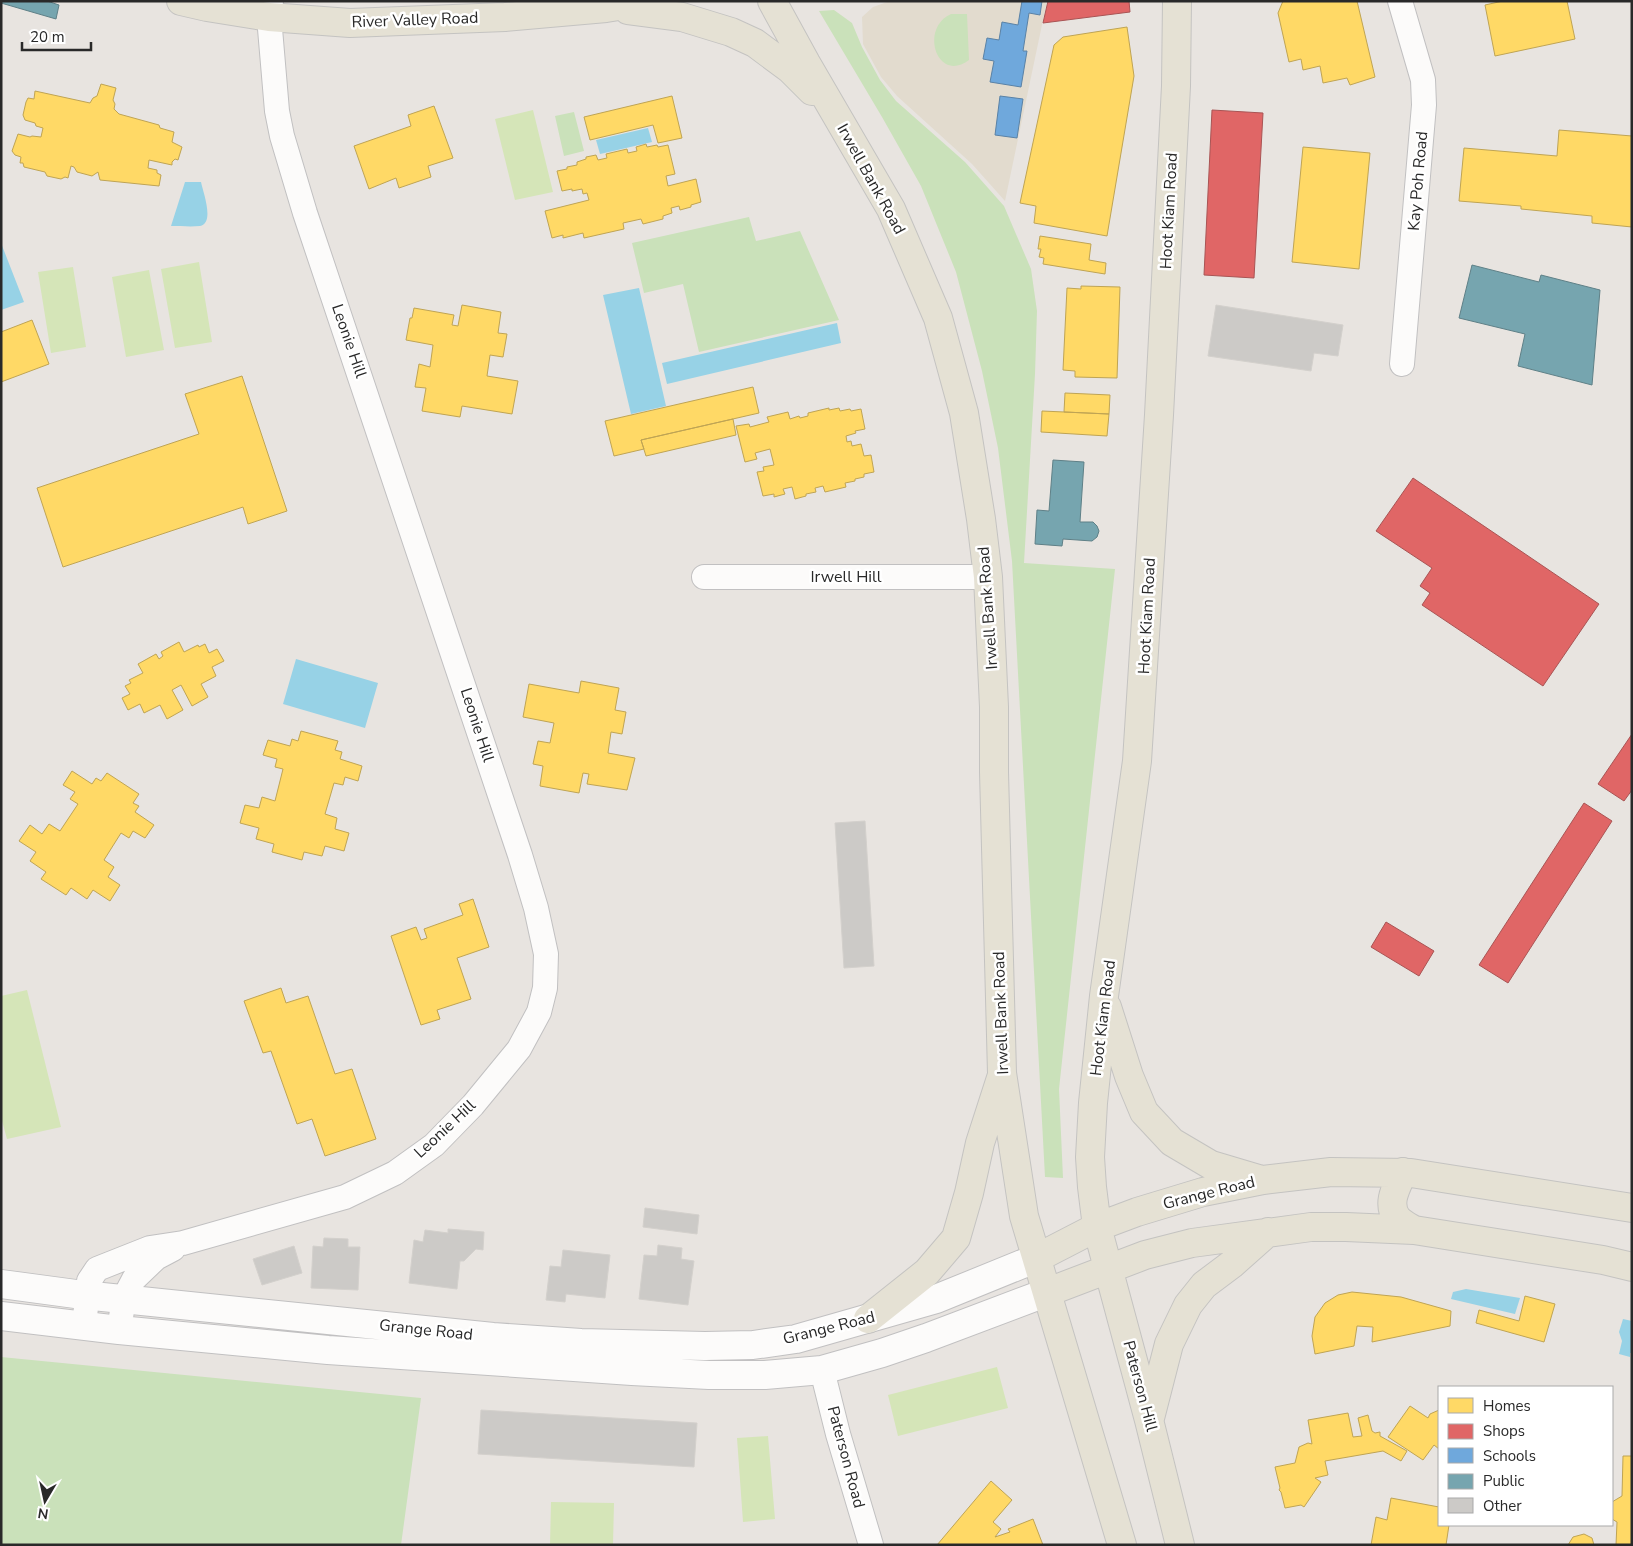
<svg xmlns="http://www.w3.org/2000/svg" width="1633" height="1546" font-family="'Nunito Sans',sans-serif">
<rect width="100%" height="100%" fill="#e8e4e0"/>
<path fill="#e2dbce" d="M 890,1 L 1047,1 L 1005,201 L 972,164 L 897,96 L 881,77 L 863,44 L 862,17 L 873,7 Z"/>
<path fill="#cae1ba" d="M 834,10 L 852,23 L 862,47 L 880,80 L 896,101 L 965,162 L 1004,206 L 1031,269 L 1037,311 L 1035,374 L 1024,563 L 1115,569 L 1059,1089 L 1063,1178 L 1045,1177 L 1012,561 L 998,448 L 982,371 L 956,272 L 921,186 L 882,117 L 819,11 Z
M 951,14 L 967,14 L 969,60 C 937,84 919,28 951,14 Z
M 574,112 L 584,151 L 564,156 L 555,116 Z
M 749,217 L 756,241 L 800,231 L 839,320 L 699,352 L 683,284 L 644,293 L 632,243 Z
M 1,1357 L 421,1398 L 401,1545 L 1,1545 Z"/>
<path fill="#d5e5b8" d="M 533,110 L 553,192 L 515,200 L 495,119 Z
M 199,262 L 212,342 L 175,348 L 161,269 Z
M 73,267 L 86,347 L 51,353 L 38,272 Z
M 149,270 L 164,350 L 126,357 L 112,277 Z
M 27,990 L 61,1127 L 7,1139 L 1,1117 L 1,996 Z
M 997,1367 L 1008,1408 L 898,1436 L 888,1395 Z
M 768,1436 L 775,1519 L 743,1522 L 737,1438 Z
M 551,1502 L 614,1503 L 613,1545 L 550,1545 Z"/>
<path fill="#97d2e6" d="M 648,128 L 652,142 L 600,154 L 596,140 Z
M 185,182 L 201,182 C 203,192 215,223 200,226 C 191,227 180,226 171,226 Z
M 1,243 L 24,302 L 1,310 Z
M 639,288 L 666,406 L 631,414 L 603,295 Z
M 837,323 L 841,343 L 667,384 L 662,363 Z
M 296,659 L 378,683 L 365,728 L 283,704 Z
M 1466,1289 L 1520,1298 L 1515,1314 L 1451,1299 L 1453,1292 Z
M 1623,1319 L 1632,1321 L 1632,1353 L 1630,1353 L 1630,1357 L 1619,1354 L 1622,1341 L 1619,1332 Z"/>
<path fill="#ffd966" stroke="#bfa454" d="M 1283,1 L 1357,1 L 1375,77 L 1350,85 L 1347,78 L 1323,83 L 1320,66 L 1303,70 L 1301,59 L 1289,62 L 1278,13 Z
M 1503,1 L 1567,1 L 1575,39 L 1495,56 L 1485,5 Z
M 1127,27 L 1134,76 L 1107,236 L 1034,223 L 1036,206 L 1020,203 L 1054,45 L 1063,37 Z
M 101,84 L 116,88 L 113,100 L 115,104 L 114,109 L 119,114 L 159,125 L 160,128 L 174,132 L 172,142 L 182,147 L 178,160 L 175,159 L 172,162 L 172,165 L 149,160 L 148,168 L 157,170 L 157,173 L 161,175 L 159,186 L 100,180 L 98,172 L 92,176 L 77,172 L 74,167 L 71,166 L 68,178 L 65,177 L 61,179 L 47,176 L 45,172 L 24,167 L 23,163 L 20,163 L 21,157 L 15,155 L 12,151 L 18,134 L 30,137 L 32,136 L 41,137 L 43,128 L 36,126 L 35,123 L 25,120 L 23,115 L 26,102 L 28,98 L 34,99 L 35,91 L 90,103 L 93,98 L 97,96 Z
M 672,96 L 682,138 L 658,143 L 653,125 L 590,140 L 584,117 Z
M 434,106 L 453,158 L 428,166 L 431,177 L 399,188 L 396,178 L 369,189 L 354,146 L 411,126 L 408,115 Z
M 1559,130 L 1632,136 L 1632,227 L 1592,223 L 1592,216 L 1521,209 L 1521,206 L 1459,201 L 1464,148 L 1557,156 Z
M 646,144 L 647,147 L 657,145 L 658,147 L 668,145 L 675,174 L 666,176 L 668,186 L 696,179 L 701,202 L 691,205 L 691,207 L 680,210 L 679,206 L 671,208 L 672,213 L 663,216 L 663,219 L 643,224 L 641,219 L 623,223 L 624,229 L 584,238 L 583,233 L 563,238 L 563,235 L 552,238 L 545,211 L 589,200 L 587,193 L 583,194 L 582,189 L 572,191 L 572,189 L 562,191 L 557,171 L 567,169 L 567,167 L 577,165 L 577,162 L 586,159 L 586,157 L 596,155 L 598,160 L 607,158 L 606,154 L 627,149 L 628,153 L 637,151 L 636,147 Z
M 1303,147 L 1370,153 L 1359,269 L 1292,262 Z
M 1040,236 L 1091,244 L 1089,260 L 1106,263 L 1105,274 L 1043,264 L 1044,258 L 1039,257 L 1041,249 L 1038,249 Z
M 1081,286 L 1120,287 L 1117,378 L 1075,377 L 1075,371 L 1063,370 L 1067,288 L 1081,289 Z
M 462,305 L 501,312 L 498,333 L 507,334 L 503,357 L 490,355 L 487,376 L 518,381 L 512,414 L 462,406 L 460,417 L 422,411 L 426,388 L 415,387 L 419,364 L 430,367 L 433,345 L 406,340 L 410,318 L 412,318 L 414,308 L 454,315 L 452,325 L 458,326 Z
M 32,320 L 49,364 L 1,382 L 1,332 Z
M 242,376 L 287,511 L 248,524 L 243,507 L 63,567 L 37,488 L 199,434 L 185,394 Z
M 753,387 L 759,413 L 641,440 L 644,449 L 614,456 L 605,421 Z
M 1065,393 L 1110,395 L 1109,414 L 1064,412 Z
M 829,408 L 829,410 L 839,408 L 840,411 L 850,409 L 851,411 L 861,409 L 865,429 L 855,431 L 856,433 L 846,436 L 847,442 L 851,441 L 852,446 L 861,444 L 864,456 L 871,455 L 874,472 L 864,474 L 864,477 L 855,479 L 855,481 L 845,483 L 846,487 L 825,492 L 823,486 L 815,488 L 816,492 L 806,494 L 806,496 L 795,499 L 792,487 L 783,489 L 785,494 L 774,497 L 774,494 L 763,496 L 757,472 L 764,471 L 763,467 L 774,465 L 770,449 L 755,453 L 757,459 L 745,462 L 736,426 L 749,424 L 750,427 L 769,422 L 767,417 L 788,412 L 790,419 L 799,416 L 800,418 L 808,416 L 808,413 Z
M 1042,411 L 1109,414 L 1107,436 L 1041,432 Z
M 733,419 L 736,435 L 646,456 L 641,440 Z
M 179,642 L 184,652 L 198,645 L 199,647 L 205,644 L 209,653 L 217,649 L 224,661 L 212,667 L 216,676 L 201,684 L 208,697 L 192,706 L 181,685 L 172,690 L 183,710 L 167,719 L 160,705 L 144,713 L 140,704 L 128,710 L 122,698 L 130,694 L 125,686 L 131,683 L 129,680 L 143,673 L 138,664 L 156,654 L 159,659 L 163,656 L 161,652 Z
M 581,681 L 619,688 L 615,710 L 626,712 L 622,734 L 611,732 L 608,753 L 635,758 L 627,790 L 587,784 L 589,774 L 583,773 L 579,793 L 540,786 L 543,766 L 533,764 L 538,741 L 550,743 L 554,723 L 523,717 L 529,684 L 579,693 Z
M 301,731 L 338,741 L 335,750 L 342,752 L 340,759 L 362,766 L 358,781 L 345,777 L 343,785 L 334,783 L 325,814 L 337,818 L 335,829 L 349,833 L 344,851 L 325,846 L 322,856 L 304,852 L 302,860 L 272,852 L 274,844 L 256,839 L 259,828 L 240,823 L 245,805 L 259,808 L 262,797 L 275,801 L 283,769 L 275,767 L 277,759 L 263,755 L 268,740 L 290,746 L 292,739 L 298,741 Z
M 72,771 L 92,784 L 96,778 L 101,781 L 107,773 L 139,794 L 133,803 L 139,806 L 135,812 L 154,825 L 145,838 L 133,831 L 129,838 L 121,833 L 104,860 L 114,867 L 108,877 L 120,885 L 110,901 L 93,890 L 87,899 L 71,888 L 66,895 L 41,879 L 46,872 L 30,861 L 36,852 L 19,841 L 30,825 L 42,834 L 49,824 L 60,831 L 78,804 L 70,799 L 75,792 L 63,785 Z
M 473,899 L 489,947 L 457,958 L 471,999 L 437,1010 L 440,1019 L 421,1025 L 391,936 L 416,927 L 421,940 L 427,938 L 424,929 L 463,915 L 459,904 Z
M 281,988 L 286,1003 L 308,996 L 335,1074 L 352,1069 L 376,1139 L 325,1156 L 312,1119 L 297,1124 L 271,1051 L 263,1053 L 244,1001 Z
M 1352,1292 L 1401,1297 L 1451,1311 L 1450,1326 L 1372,1342 L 1373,1327 L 1357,1326 L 1354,1346 L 1315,1354 L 1312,1336 L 1315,1317 L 1325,1303 L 1338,1295 Z
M 1525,1296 L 1555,1304 L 1544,1342 L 1476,1323 L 1479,1310 L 1519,1321 Z
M 1410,1406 L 1428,1418 L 1430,1414 L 1439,1410 L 1439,1449 L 1434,1445 L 1423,1460 L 1388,1437 Z
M 1348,1413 L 1353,1437 L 1362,1436 L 1358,1418 L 1368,1415 L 1372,1431 L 1375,1433 L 1380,1432 L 1380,1436 L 1407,1451 L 1401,1461 L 1383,1451 L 1325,1461 L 1328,1475 L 1315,1478 L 1321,1482 L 1304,1507 L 1301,1505 L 1285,1508 L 1281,1492 L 1279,1490 L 1280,1488 L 1275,1467 L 1295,1463 L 1299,1447 L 1308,1443 L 1312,1444 L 1308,1420 Z
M 1623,1456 L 1632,1456 L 1632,1545 L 1616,1545 L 1617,1522 L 1612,1519 L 1612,1502 L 1622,1496 Z
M 991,1481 L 1012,1500 L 993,1522 L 1001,1529 L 995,1537 L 1010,1532 L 1008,1529 L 1033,1519 L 1043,1545 L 937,1545 Z
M 1391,1498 L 1439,1507 L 1439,1525 L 1449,1525 L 1446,1545 L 1371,1545 L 1376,1517 L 1387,1520 Z
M 1584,1534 L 1592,1538 L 1594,1545 L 1568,1545 L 1573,1537 Z"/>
<path fill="#e06666" stroke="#a95454" d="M 1048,1 L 1129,1 L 1130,12 L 1043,23 Z
M 1212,110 L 1263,113 L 1254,278 L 1204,275 Z
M 1413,478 L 1599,604 L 1543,686 L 1422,605 L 1430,593 L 1420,586 L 1432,568 L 1376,531 Z
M 1632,734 L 1632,790 L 1624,801 L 1598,784 Z
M 1584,803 L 1612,821 L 1508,983 L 1479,965 Z
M 1386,922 L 1434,951 L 1419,976 L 1371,947 Z"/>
<path fill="#6fa8dc" stroke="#5a82a6" d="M 1022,1 L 1042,1 L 1040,15 L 1029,13 L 1023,51 L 1027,51 L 1021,87 L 990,82 L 994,61 L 983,59 L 987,38 L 999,40 L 1002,22 L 1018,25 Z
M 1000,96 L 1023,99 L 1017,138 L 995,135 Z"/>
<path fill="#76a5af" stroke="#5f8087" d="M 1,1 L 47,1 L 59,5 L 56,19 L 1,3 Z
M 1472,265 L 1539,282 L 1541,275 L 1600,290 L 1592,385 L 1518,366 L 1525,334 L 1459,318 Z
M 1053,460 L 1084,462 L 1080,522 L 1093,522 L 1097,526 L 1099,531 L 1097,537 L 1092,541 L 1063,539 L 1062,546 L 1035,544 L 1037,510 L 1049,511 Z"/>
<path fill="#cccac7" stroke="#d3d0cc" d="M 1216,305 L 1343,325 L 1338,356 L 1314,353 L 1311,371 L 1208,356 Z
M 865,821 L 874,966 L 844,968 L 835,823 Z
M 645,1208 L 699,1215 L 697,1234 L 643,1227 Z
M 448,1229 L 484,1232 L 483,1250 L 476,1249 L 464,1261 L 460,1261 L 457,1289 L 409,1283 L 414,1240 L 423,1242 L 425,1230 L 448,1233 Z
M 324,1238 L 348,1239 L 348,1247 L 360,1247 L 358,1290 L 311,1288 L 313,1246 L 323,1247 Z
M 658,1245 L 682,1248 L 681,1259 L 694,1261 L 688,1305 L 639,1299 L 644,1255 L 657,1256 Z
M 294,1246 L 302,1273 L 262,1285 L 253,1259 Z
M 563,1250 L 610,1255 L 605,1298 L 566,1294 L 565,1302 L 546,1300 L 550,1266 L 561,1267 Z
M 481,1410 L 697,1423 L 694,1467 L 478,1454 Z"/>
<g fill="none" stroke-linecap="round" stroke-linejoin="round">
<g stroke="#c1c0c1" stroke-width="26">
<path id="street" d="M 1400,1 L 1423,80 L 1424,105 L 1402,364
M 704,577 L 988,577
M 84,1325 L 89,1281 L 97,1269 L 150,1248 L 183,1243 L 345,1197 L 395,1173 L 434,1145 L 473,1105 L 519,1049 L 539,1012 L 545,988 L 546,954 L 536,908 L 520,855 L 305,213 L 282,136 L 277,111 L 269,17 L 271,1
M 119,1330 L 124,1298 L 134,1279 L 156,1258 L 173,1249
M 822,1370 L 838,1434 L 871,1545"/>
</g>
<g stroke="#c1c0c1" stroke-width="30">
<path id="secondary" d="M 1,1284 L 83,1295 L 493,1337 L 581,1343 L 705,1346 L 753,1345 L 796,1339 L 936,1299 L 1037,1258
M 1,1316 L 119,1330 L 328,1350 L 632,1371 L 709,1375 L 765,1375 L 822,1370 L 882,1353 L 926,1338 L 1048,1292"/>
</g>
<g stroke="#c4c3c1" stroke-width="30">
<path id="primary" d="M 181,1 L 207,7 L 269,17 L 350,23 L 505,17 L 606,8 L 650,1
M 772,1 L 806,63 L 891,209 L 938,318 L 964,413 L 981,519 L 988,577 L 994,707 L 994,772 L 1002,1073 L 1024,1216 L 1122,1545
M 1177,1 L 1176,86 L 1159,415 L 1137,761 L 1104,996 L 1093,1103 L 1090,1157 L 1092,1187 L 1097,1227 L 1149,1420 L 1180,1545
M 628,10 L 682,17 L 731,32 L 755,43 L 790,69 L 812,91
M 1107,1007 L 1129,1076 L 1144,1112 L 1172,1142 L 1211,1165 L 1258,1179
M 1403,1172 C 1397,1186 1386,1203 1397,1218 C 1401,1223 1409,1227 1414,1230
M 1037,1258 L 1097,1227 L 1137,1212 L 1203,1192 L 1263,1180 L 1331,1172 L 1411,1173 L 1632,1208
M 1048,1292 L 1145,1255 L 1192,1243 L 1311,1227 L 1346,1227 L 1414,1230 L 1603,1260 L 1632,1267
M 868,1319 L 927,1272 L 956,1238 L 969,1193 L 980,1143 L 1001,1078
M 1150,1418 L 1169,1344 L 1188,1305 L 1204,1285 L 1232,1264 L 1268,1232"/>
</g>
<use href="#street" stroke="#fcfbfa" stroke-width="24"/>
<use href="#secondary" stroke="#fcfbfa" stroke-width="28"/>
<use href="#primary" stroke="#e5e1d4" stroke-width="28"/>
</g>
<g text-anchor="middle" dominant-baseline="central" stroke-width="5" stroke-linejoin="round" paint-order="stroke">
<g font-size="16" fill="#292929" stroke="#fff">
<text transform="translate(415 20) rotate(-2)">River Valley Road</text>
<text transform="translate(871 179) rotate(61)">Irwell Bank Road</text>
<text transform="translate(1418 181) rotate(-85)">Kay Poh Road</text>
<text transform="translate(1169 211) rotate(-87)">Hoot Kiam Road</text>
<text transform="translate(349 341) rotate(71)">Leonie Hill</text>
<text x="846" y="577">Irwell Hill</text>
<text transform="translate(988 608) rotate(-94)">Irwell Bank Road</text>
<text transform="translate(1147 616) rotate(-87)">Hoot Kiam Road</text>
<text transform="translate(477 725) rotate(72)">Leonie Hill</text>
<text transform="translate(1001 1013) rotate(-92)">Irwell Bank Road</text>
<text transform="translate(1103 1018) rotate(-83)">Hoot Kiam Road</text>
<text transform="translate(445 1129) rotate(-43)">Leonie Hill</text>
<text transform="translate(1209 1193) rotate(-14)">Grange Road</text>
<text transform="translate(829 1328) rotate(-14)">Grange Road</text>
<text transform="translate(426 1330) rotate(6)">Grange Road</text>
<text transform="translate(1140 1386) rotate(75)">Paterson Hill</text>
<text transform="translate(846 1457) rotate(75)">Paterson Road</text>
</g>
</g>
<rect width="1633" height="1546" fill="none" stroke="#292929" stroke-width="5"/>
<rect x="1438" y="1386" width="175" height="140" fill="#ffffff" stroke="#a9a9a9"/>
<rect x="1448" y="1398" width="25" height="15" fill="#ffd966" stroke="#a9a9a9"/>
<text x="1483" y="1411" font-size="15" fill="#292929">Homes</text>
<rect x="1448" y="1424" width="25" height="15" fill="#e06666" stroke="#a9a9a9"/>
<text x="1483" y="1436" font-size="15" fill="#292929">Shops</text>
<rect x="1448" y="1448" width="25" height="15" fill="#6fa8dc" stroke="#a9a9a9"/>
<text x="1483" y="1461" font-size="15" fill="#292929">Schools</text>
<rect x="1448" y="1474" width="25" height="15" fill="#76a5af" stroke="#a9a9a9"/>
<text x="1483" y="1486" font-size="15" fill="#292929">Public</text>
<rect x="1448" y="1498" width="25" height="15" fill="#cccac7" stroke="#a9a9a9"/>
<text x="1483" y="1511" font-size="15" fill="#292929">Other</text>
<g transform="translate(45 1501) rotate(189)" stroke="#ffffff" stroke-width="4" paint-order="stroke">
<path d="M0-4L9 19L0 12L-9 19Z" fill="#292929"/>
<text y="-8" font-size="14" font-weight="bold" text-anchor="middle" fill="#292929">N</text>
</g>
<path d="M22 42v8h69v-8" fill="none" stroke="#292929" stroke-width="2.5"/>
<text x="30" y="42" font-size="15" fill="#292929" stroke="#ffffff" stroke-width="4" paint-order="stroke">20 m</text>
</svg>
